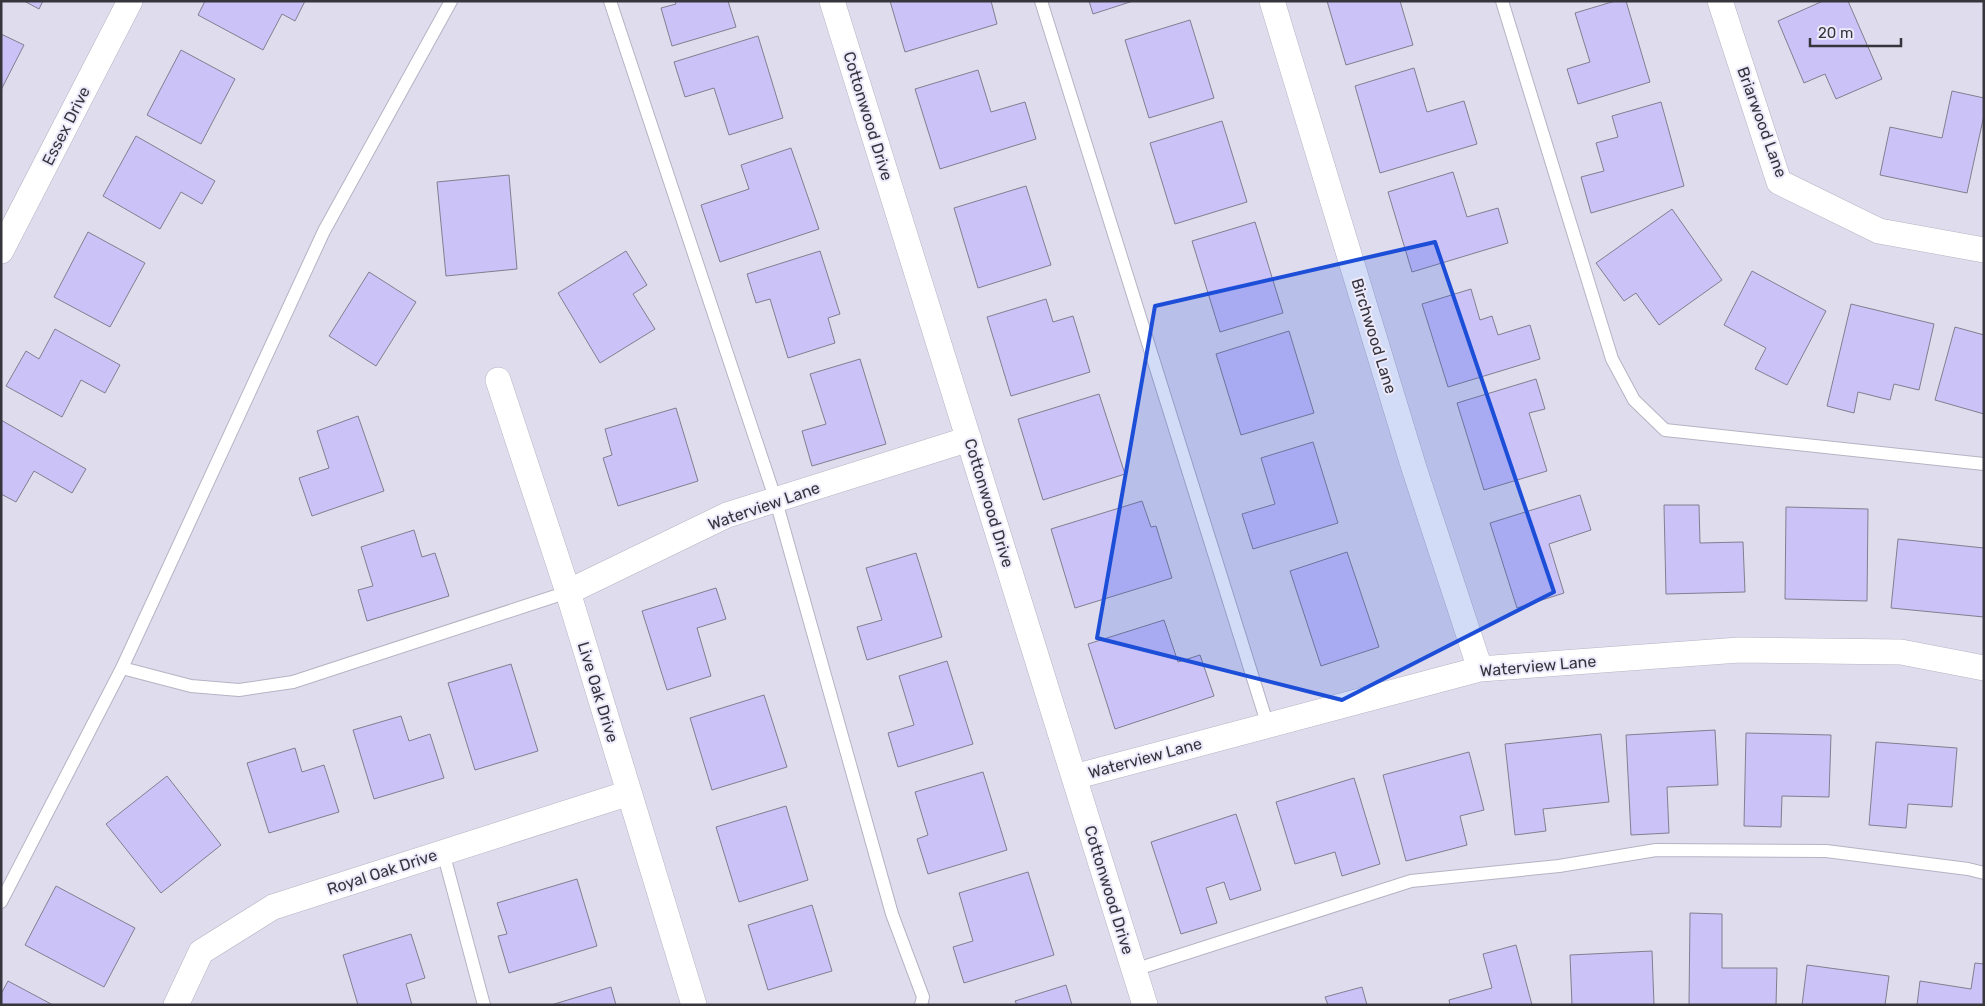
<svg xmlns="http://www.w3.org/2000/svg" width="1985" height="1006" font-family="Rubik,sans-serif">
<rect width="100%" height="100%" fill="#dfdcee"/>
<path fill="#cbc2f8" stroke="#817f8f" d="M 24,1 L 43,1 L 39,9 Z
M 205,1 L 305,1 L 295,21 L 282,14 L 263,50 L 198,15 Z
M 675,1 L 728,1 L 736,27 L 672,46 L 661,8 L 676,4 Z
M 890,1 L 991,1 L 997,24 L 905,52 Z
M 1089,1 L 1133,1 L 1093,14 Z
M 1327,1 L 1400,1 L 1413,45 L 1346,65 Z
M 1615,1 L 1626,1 L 1650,82 L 1578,104 L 1567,69 L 1590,62 L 1575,13 Z
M 1823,1 L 1848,1 L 1882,79 L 1836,99 L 1825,74 L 1804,83 L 1778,21 Z
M 1190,20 L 1214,98 L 1149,118 L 1125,40 Z
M 1,34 L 24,45 L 1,90 Z
M 758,36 L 783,118 L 729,135 L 714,88 L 685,97 L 674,62 Z
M 181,50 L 235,79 L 201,144 L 147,115 Z
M 1414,68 L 1427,112 L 1464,101 L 1477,144 L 1380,173 L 1355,86 Z
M 978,70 L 991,112 L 1025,102 L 1036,139 L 940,169 L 915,89 Z
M 1952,91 L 1984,98 L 1984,115 L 1967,193 L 1880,175 L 1890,127 L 1942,138 Z
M 1661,102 L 1684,186 L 1591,213 L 1581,177 L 1604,171 L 1596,143 L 1618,137 L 1612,116 Z
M 1222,121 L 1247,202 L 1175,224 L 1150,143 Z
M 136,136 L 215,181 L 202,204 L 181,192 L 160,229 L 103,196 Z
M 791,148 L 819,229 L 720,262 L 701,205 L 749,189 L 741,165 Z
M 1453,172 L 1467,217 L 1498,208 L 1508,243 L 1412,272 L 1388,192 Z
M 509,175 L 517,269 L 446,276 L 437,182 Z
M 1026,186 L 1051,265 L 978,288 L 954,208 Z
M 1672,209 L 1722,280 L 1659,325 L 1636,293 L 1624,301 L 1596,263 Z
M 1255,222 L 1283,313 L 1220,332 L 1192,241 Z
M 88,232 L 145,263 L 110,327 L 54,297 Z
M 626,251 L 647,285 L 633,294 L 655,329 L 600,363 L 558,293 Z
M 820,251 L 840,314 L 828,318 L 835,343 L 788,358 L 770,299 L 756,303 L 747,274 Z
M 1752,271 L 1826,311 L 1787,385 L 1755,369 L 1766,348 L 1724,325 Z
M 369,272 L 416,302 L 376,366 L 329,336 Z
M 1471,289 L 1480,320 L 1492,316 L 1498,335 L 1530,325 L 1540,359 L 1448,387 L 1422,304 Z
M 1046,299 L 1053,322 L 1073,316 L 1090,372 L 1011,396 L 987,317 Z
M 1851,304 L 1934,324 L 1919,390 L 1894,384 L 1890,400 L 1858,392 L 1854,413 L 1827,406 Z
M 1955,327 L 1984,335 L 1984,414 L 1935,400 Z
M 55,329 L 120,365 L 105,393 L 81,380 L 62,417 L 6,386 L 26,351 L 39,359 Z
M 1289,331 L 1314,413 L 1241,435 L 1216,354 Z
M 860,359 L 886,444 L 812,466 L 802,431 L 826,424 L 810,374 Z
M 1536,379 L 1545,409 L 1529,413 L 1547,471 L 1484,490 L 1457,403 Z
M 1099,394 L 1125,474 L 1043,500 L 1018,419 Z
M 676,408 L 698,481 L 618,506 L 603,458 L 612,455 L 605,429 Z
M 358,416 L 384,491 L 312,516 L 299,478 L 329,468 L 317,431 Z
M 1,420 L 86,469 L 72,493 L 34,471 L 16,502 L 1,494 Z
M 1313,442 L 1338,523 L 1253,549 L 1242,514 L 1275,504 L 1261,458 Z
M 1580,495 L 1591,530 L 1549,544 L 1564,593 L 1517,608 L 1490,523 Z
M 1142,501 L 1151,527 L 1156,526 L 1172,578 L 1075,608 L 1051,529 Z
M 1664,505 L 1699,505 L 1700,543 L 1743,542 L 1745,592 L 1666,594 Z
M 1786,507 L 1868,509 L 1867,601 L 1785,599 Z
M 414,530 L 422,557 L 435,553 L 449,596 L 367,621 L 358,590 L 373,586 L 361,547 Z
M 1898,539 L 1984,548 L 1984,617 L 1891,608 Z
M 1347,552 L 1379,647 L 1321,666 L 1290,571 Z
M 916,553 L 942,637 L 867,660 L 857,627 L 882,620 L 866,568 Z
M 716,588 L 726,619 L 697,628 L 711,676 L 667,690 L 642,611 Z
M 1164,620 L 1178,662 L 1200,655 L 1214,696 L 1115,729 L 1088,644 Z
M 947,661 L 973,744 L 898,767 L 888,733 L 914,725 L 899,676 Z
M 511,664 L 538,751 L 475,770 L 448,683 Z
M 764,695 L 787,767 L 712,790 L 690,718 Z
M 401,716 L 409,741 L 430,734 L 444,778 L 374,799 L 353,730 Z
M 1715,730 L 1718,785 L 1667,787 L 1669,833 L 1631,835 L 1626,735 Z
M 1746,733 L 1831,735 L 1829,797 L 1782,796 L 1781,827 L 1744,826 Z
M 1601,734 L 1609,802 L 1543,809 L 1546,831 L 1515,835 L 1505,744 Z
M 1876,742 L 1957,748 L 1952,807 L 1908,804 L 1906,828 L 1869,825 Z
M 295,748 L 302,772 L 324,765 L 339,812 L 269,833 L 247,763 Z
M 1469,752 L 1484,810 L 1460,816 L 1467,845 L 1406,861 L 1383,775 Z
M 983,772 L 1007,850 L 928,874 L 917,839 L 928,835 L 915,792 Z
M 167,776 L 221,845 L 161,893 L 106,824 Z
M 1354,778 L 1380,864 L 1342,876 L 1335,852 L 1295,864 L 1276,802 Z
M 786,806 L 808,880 L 739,902 L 716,827 Z
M 1236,814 L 1261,890 L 1230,900 L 1224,882 L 1206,888 L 1217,923 L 1181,934 L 1151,842 Z
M 1028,872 L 1054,955 L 964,983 L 953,947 L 973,941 L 959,893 Z
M 577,879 L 597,946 L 509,973 L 498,936 L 507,934 L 497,903 Z
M 56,886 L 135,928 L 104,987 L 25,945 Z
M 812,905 L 832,971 L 768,990 L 748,925 Z
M 1690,913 L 1722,914 L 1722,968 L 1777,968 L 1776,1005 L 1689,1005 Z
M 411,934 L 425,978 L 406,984 L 412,1005 L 358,1005 L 343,955 Z
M 1516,945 L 1532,1005 L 1450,1005 L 1449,1000 L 1492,988 L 1483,954 Z
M 1652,951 L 1654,1005 L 1572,1005 L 1570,955 Z
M 1975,963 L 1984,964 L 1984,1005 L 1917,1005 L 1920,981 L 1971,989 Z
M 1807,965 L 1889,976 L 1885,1005 L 1802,1005 Z
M 8,981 L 53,1005 L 1,1005 L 1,994 Z
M 1066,985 L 1072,1005 L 1017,1005 L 1015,1001 Z
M 611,987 L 616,1005 L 551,1005 Z
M 1362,987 L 1367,1005 L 1328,1005 L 1325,997 Z"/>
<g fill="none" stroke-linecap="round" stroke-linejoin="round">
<g stroke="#b5b3c3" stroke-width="14">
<path id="lane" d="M 610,1 L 776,501 L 892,914 L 923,997 L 921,1005
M 1041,1 L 1268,726
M 1502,1 L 1612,359 L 1634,400 L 1665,430 L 1984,464
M 122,668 L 191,686 L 239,690 L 293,682 L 568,592
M 443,852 L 484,1005
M 1,902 L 122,668 L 324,231 L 451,1
M 1134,970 L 1411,881 L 1559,866 L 1656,850 L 1826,851 L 1968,869 L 1984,873"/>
</g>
<g stroke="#b5b3c3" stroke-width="26">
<path id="street" d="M 832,1 L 1145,1005
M 1272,1 L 1414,468 L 1480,669
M 1720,1 L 1779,182 L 1879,231 L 1984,250
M 1,251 L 130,1
M 498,380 L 568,592 L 694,1005
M 568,592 L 727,515 L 969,439
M 1074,777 L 1480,669 L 1739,650 L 1901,652 L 1984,668
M 176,1005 L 201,952 L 273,907 L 629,793"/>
</g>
<use href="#lane" stroke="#fff" stroke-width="12"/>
<use href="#street" stroke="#fff" stroke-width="25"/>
</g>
<path fill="#1d4ed8" fill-opacity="0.2" stroke="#1d4ed8" stroke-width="4" stroke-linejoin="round" d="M 1435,242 L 1554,592 L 1342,700 L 1097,638 L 1155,306 Z"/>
<g text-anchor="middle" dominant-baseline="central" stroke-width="4" stroke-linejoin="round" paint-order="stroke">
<g font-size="16" fill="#36353c" stroke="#ece9fb">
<text transform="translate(868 116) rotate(73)">Cottonwood Drive</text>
<text transform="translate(1762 122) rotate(70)">Briarwood Lane</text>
<text transform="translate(66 126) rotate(-63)">Essex Drive</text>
<text transform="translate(1374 336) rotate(73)">Birchwood Lane</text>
<text transform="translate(989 503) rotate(73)">Cottonwood Drive</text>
<text transform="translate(764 506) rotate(-19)">Waterview Lane</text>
<text transform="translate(1538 666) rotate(-5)">Waterview Lane</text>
<text transform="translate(598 692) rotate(73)">Live Oak Drive</text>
<text transform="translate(1145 758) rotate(-15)">Waterview Lane</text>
<text transform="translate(382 872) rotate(-18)">Royal Oak Drive</text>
<text transform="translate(1109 890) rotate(73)">Cottonwood Drive</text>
</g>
</g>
<rect width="1985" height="1006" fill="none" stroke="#36353c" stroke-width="5"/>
<path d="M1810 38v8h91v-8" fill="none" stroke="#36353c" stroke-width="2.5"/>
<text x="1818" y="38" font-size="15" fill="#36353c" stroke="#ece9fb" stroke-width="4" paint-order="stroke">20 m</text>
</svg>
